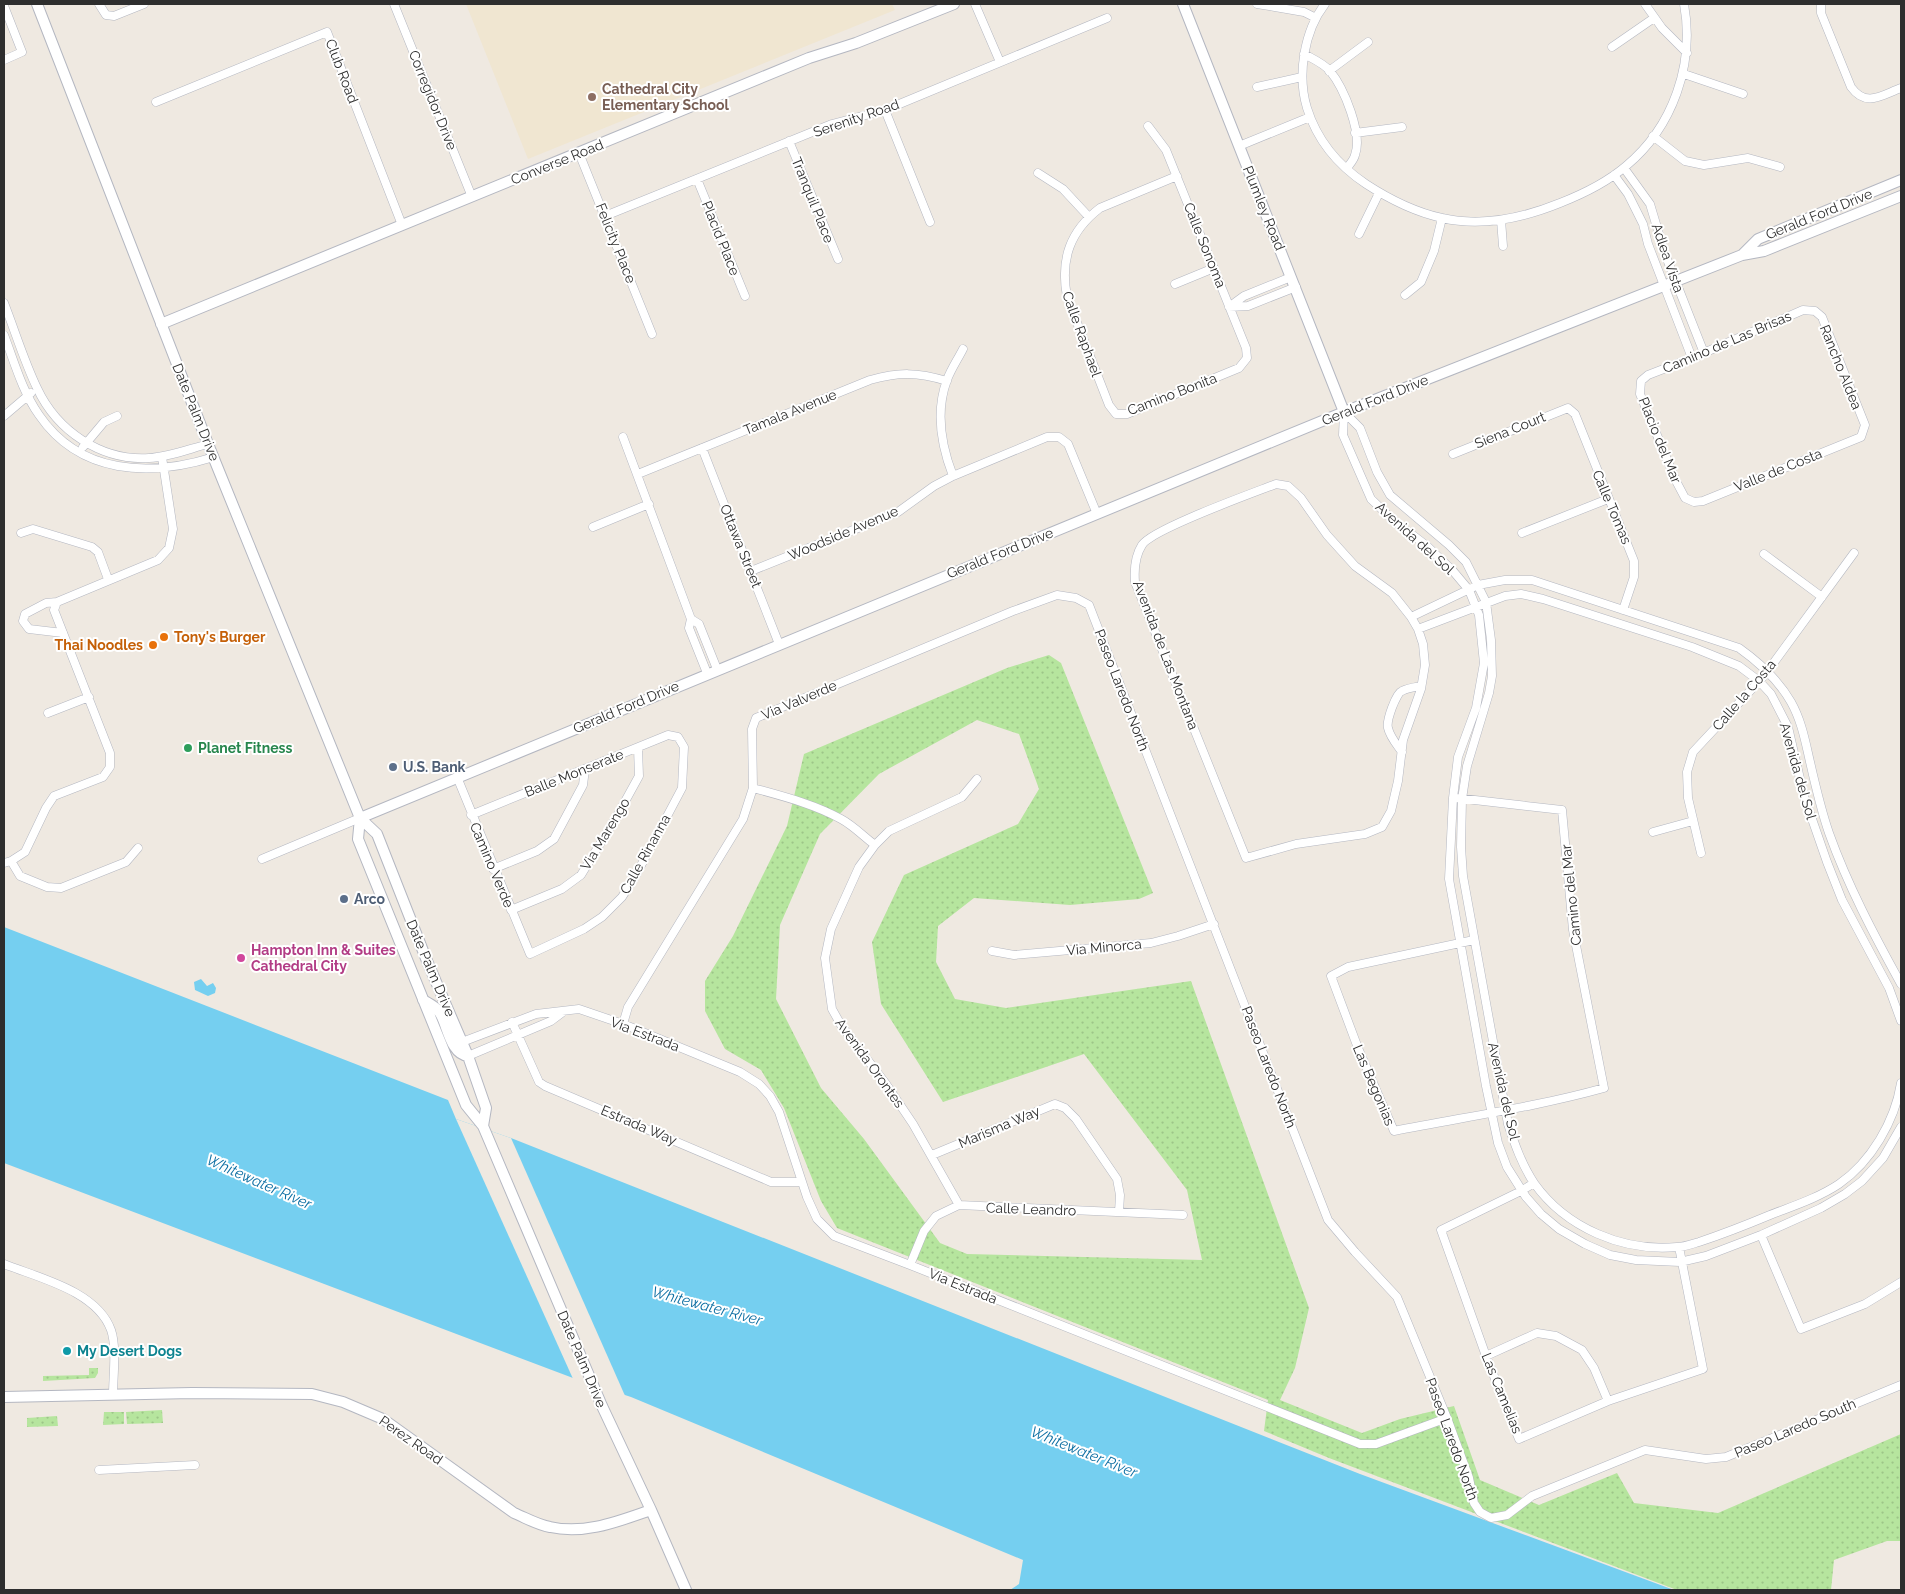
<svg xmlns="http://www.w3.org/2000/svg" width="1905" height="1594" font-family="Raleway,sans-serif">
<defs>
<pattern id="grass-dots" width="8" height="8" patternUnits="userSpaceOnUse" patternTransform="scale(1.25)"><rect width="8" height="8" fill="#b6e59e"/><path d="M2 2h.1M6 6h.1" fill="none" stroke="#9dc588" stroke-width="1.8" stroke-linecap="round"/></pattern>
</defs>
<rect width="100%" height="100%" fill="#efe9e1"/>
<path fill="#f0e6d1" d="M 466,4 L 892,4 L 895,10 L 528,159 Z"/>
<path fill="url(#grass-dots)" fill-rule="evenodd" d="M 1049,655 L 1061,663 L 1153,893 L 1139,899 L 1070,905 L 974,898 L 938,926 L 936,962 L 955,999 L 1006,1008 L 1191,981 L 1309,1308 L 1295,1368 L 1280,1400 L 1362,1433 L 1400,1419 L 1454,1406 L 1480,1480 L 1539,1505 L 1617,1473 L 1634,1503 L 1718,1513 L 1901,1434 L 1901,1541 L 1887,1541 L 1834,1560 L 1831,1590 L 1677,1590 L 1329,1458 L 1264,1431 L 1268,1400 L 837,1228 L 821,1201 L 784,1108 L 761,1070 L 725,1049 L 705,1011 L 705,981 L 733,936 L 787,826 L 804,754 L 1007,668 ZM 977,720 L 1019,734 L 1039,789 L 1018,824 L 904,875 L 872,942 L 881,1004 L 943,1102 L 1084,1054 L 1187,1190 L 1202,1260 L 967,1254 L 940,1243 L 864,1139 L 821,1088 L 776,999 L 780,925 L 820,834 L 879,774 Z
M 89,1368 L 98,1368 L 98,1373 L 95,1378 L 43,1381 L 43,1376 L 89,1375 Z
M 162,1410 L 163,1423 L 127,1424 L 126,1412 Z
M 104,1412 L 124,1412 L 124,1424 L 103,1425 Z
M 57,1416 L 58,1426 L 27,1427 L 27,1418 Z"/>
<path fill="#75cff0" d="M 4,927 L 448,1100 L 456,1119 L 511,1138 L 1360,1474 L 1674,1590 L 1010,1590 L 1019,1584 L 1023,1560 L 631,1397 L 573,1378 L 4,1163 Z
M 201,979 L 207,986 L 213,983 L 216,988 L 215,993 L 208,996 L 195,990 L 194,982 Z"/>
<path fill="#efe9e1" d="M 456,1119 L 511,1138 L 626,1398 L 574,1381 Z"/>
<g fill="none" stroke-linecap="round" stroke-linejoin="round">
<g stroke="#b4b7c1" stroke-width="9">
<path id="street" d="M 99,4 L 106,15 L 114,16 L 144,4
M 394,4 L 472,197
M 975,4 L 1000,62
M 1257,4 L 1304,12 L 1316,18
M 1325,4 C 1304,31 1297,75 1307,108 C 1317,140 1339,166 1366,184 C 1389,199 1415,212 1442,218 C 1481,227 1523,218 1560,203 C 1583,194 1606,183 1626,166 C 1673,127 1695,64 1684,4
M 1645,4 L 1662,28 L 1687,53
M 1821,4 L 1821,13 L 1851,87 C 1866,108 1882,95 1901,88
M 4,6 L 22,52 L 4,60
M 1612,47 L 1654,18
M 1304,54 C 1313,59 1323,63 1330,71 C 1344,88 1363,134 1355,155 C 1354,160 1349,165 1347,168
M 1329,71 L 1368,42
M 1684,74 L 1743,94
M 1257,87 L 1302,77
M 156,102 L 327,32 L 402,225
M 885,110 L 930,222
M 1148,126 L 1166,150 L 1246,348 L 1247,358 L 1239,368 L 1127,414 L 1116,414 L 1109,405 L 1067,297 C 1060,259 1070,231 1100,208 L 1177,176
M 1355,133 L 1402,127
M 1653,136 L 1685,161 L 1704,165 L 1748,158 L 1780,167
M 789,141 L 838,259
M 1239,146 L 1310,117
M 579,153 L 652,334
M 1624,168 L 1650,204 L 1665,254 L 1704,353
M 1038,173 L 1063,189 L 1089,217
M 1614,175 L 1628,194 L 1643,224 L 1648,244 L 1692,358
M 697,179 L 745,296
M 605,216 L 832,124 L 885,110 L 1107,18
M 1501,220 L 1503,246
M 1359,234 L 1379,193
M 1291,277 L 1244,296 L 1229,307 L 1248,306 L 1296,287
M 1175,284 L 1214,268
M 1405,295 L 1421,282 L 1434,251 L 1442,218
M 4,303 C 15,331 24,361 37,388 C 57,431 101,461 149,458 C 169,457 189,449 208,444
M 1803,310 L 1815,311 L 1822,317 L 1865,425 L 1861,437 L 1703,501 L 1694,502 L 1685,498 L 1676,481 L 1640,394 L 1641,381 L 1648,375 L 1692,358 Z
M 4,335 C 14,361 22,391 39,415 C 80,475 150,477 214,457
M 1344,412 L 1360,428 L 1377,472 L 1390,495 L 1449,545 L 1466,562 L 1486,602 L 1491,640 L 1492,676 L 1489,693 L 1467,766 L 1462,799 L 1461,847 L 1463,876 L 1508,1124 C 1515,1145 1522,1165 1534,1183 C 1566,1228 1623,1252 1677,1247 C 1684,1247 1692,1244 1699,1242 C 1723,1234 1746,1225 1770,1215 C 1793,1206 1818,1198 1839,1184 C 1871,1162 1895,1121 1901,1083
M 1344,412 L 1343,435 L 1371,499 L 1393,520 L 1427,546 L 1453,571 L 1469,590 L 1479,615 L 1484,663 L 1476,708 L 1458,757 L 1453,798 L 1449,879 L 1486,1086 L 1498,1143 L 1507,1167 L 1526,1197 L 1541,1214 L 1559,1229 L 1585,1244 L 1610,1255 L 1636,1260 L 1680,1262 L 1706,1256 L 1761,1235 L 1821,1208 L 1845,1194 L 1862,1181 L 1883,1158 L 1901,1127
M 4,416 L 31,393
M 623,437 L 691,619 L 689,628 L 707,673
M 83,447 L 104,422 L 117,416
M 702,448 L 779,644
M 1453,454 L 1568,408 L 1575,414 L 1634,561 L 1634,577 L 1623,610
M 638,474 L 870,380 C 899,372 917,372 947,381
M 953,476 C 941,445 935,412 947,380 C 951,369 958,359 963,349
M 1276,484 L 1288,486 L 1301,498 L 1327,535 L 1355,566 L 1392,593 L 1411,617 L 1418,629 L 1423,644 L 1425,665 L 1421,689 L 1403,740 L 1398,781 L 1391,811 L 1382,827 L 1365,834 L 1296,844 L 1246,858 L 1135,582 C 1134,569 1135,556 1142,545 C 1152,529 1253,493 1276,484 Z
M 593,527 L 649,504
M 21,533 L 33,529 L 92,547 L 98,552 L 108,579
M 1522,533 L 1608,499
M 1764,554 L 1822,597
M 751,571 L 898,512 L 934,486 L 953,476 L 1047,437 L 1059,437 L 1068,444 L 1097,514
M 57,602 L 46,603 L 25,614 L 23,621 L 29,629 L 63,633
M 1411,617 L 1478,585 L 1505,580 L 1532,580 L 1739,648 C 1760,663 1778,679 1791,702 C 1800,718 1804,735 1808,753 C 1814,780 1820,807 1829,833 C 1848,886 1874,935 1901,984
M 691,619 L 699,624 L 717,669
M 1418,629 L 1505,596 L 1521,594 L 1543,599 L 1692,647 L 1739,666 L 1759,681 L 1771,694 L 1788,727 L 1804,796 L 1827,862 L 1842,900 L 1889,988 L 1901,1021
M 48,713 L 89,697
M 1402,752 C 1397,745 1390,737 1388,728 C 1386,721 1396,693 1402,691 C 1407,688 1415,687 1421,686
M 457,777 L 530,954 L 584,929 L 602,917 L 622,897 L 637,873 L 682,788 L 684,747 L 678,737 L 668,735 L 471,815
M 753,788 C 782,796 814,804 841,819 C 854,826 864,837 875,845 L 859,867 L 831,929 L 825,958 L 832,1009 L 841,1025 L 886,1084 L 913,1124 L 959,1205
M 1457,798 L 1562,810 L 1573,930 L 1604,1088 C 1536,1107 1464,1117 1394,1131 L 1358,1048 L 1331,976 L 1348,967 L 1474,940
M 1653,832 L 1693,821
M 875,845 L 889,831 L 962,797 L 977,779
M 1701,853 L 1688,798 L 1687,772 L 1693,752 L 1764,676 L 1854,553
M 262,859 L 360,818
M 11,861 L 20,876 L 47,887 L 61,888 L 126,862 L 138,848
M 4,863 L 11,861 L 25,852 L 46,808 L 54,796 L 103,777 L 110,767 L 110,753 L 54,610 L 57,602 L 158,560 L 169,548 L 173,529 L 162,457
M 493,869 L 537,851 L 554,839 L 583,785 L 585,769
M 511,910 L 562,889 L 581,875 L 617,816 L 639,776 L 638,748
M 992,951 L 1014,955 L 1151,943 L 1178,936 L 1214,924
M 512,1022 L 539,1082 L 545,1086 L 771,1182 L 801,1182
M 623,1024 L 628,1007 L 743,819 L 753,788 L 752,729 L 756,718 L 1013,611 L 1057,595 L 1076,598 L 1089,605 L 1328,1220 L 1355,1252 L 1397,1297 L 1447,1418 L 1469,1478 L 1474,1503 L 1480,1512 L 1491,1518 L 1507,1515 L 1532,1496 L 1645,1450 L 1706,1459 L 1726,1457 L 1901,1385
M 462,1042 L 536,1014 L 579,1009 L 623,1024 L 740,1072 L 759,1084 L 770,1096 L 779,1112 L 807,1197 L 817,1219 L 834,1236 L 910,1265 L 1360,1444 L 1376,1444 L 1447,1418
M 468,1056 L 551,1021 L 563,1012
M 932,1155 L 1055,1104 L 1065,1108 L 1076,1119 L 1117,1179 L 1120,1195 L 1119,1212
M 1534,1183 L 1521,1191 L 1441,1230 L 1486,1356 L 1519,1439 L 1608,1401 L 1703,1369 L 1679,1247
M 1761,1235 L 1801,1329 L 1865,1304 L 1901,1282
M 4,1264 C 39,1278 97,1291 111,1330 C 117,1347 113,1377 113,1395
M 910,1265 L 924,1231 L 936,1216 L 959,1205 L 1183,1215
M 1486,1356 L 1537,1333 L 1556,1336 L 1582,1350 L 1594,1368 L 1608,1401
M 99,1470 L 195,1465"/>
</g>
<g stroke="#b4b7c1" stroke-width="12">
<path id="secondary" d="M 37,4 L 208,444 L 360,818 L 377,834 L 427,961 L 468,1056 L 486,1108 L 483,1126
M 1183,4 L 1344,412
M 1742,255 L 1758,239 L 1901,180
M 161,324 L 809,58 L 856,43 L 954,4
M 360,818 L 1344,412 L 1742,255 L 1764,251 L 1901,196
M 360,818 L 358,839 L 466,1105 L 483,1126 L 602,1406 L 651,1510 L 686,1590
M 423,1000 C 430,1004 438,1008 441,1015 C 448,1028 451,1054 468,1056
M 4,1397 L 192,1393 L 312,1394 L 343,1402 L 383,1419 L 514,1513 C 526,1518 538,1525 550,1527 C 585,1535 619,1521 651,1510"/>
</g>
<use href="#street" stroke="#fff" stroke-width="8"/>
<use href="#secondary" stroke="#fff" stroke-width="10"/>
</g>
<circle fill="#8d6e63" stroke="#fff" stroke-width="2" cx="592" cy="97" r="5"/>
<g fill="#e8710a" stroke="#fff" stroke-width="2">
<circle cx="164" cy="637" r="5"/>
<circle cx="153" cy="645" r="5"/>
</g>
<circle fill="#2e9e5b" stroke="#fff" stroke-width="2" cx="188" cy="748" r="5"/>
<g fill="#5c6f8a" stroke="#fff" stroke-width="2">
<circle cx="393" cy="767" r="5"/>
<circle cx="344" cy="899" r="5"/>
</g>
<circle fill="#d1479c" stroke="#fff" stroke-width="2" cx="241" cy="958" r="5"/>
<circle fill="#0f9aa8" stroke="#fff" stroke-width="2" cx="67" cy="1351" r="5"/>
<g text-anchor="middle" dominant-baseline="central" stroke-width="4" stroke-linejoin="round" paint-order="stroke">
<g font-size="14" fill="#2e2e2e" stroke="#fff">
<text transform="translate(342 71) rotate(69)">Club Road</text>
<text transform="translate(433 100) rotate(68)">Corregidor Drive</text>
<text transform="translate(856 118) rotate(-19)">Serenity Road</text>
<text transform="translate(557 162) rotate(-22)">Converse Road</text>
<text transform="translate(813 200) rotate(68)">Tranquil Place</text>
<text transform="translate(1264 208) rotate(68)">Plumley Road</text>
<text transform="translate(1819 214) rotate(-22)">Gerald Ford Drive</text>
<text transform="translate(721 238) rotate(68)">Placid Place</text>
<text transform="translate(616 243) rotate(68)">Felicity Place</text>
<text transform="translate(1205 245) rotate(68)">Calle Sonoma</text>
<text transform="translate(1668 258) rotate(71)">Adlea Vista</text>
<text transform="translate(1082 334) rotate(70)">Calle Raphael</text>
<text transform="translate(1727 342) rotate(-23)">Camino de Las Brisas</text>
<text transform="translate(1841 367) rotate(68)">Rancho Aldea</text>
<text transform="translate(1172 394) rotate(-21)">Camino Bonita</text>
<text transform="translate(1375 400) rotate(-22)">Gerald Ford Drive</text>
<text transform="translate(196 412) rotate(68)">Date Palm Drive</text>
<text transform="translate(790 412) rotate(-22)">Tamala Avenue</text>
<text transform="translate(1510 430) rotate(-22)">Siena Court</text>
<text transform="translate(1660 440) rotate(68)">Placio del Mar</text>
<text transform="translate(1778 470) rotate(-22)">Valle de Costa</text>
<text transform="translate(1612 507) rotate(67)">Calle Tomas</text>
<text transform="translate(843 533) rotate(-23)">Woodside Avenue</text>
<text transform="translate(1415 538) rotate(42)">Avenida del Sol</text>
<text transform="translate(741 546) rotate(68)">Ottawa Street</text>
<text transform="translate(1000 553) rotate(-22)">Gerald Ford Drive</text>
<text transform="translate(1166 655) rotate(69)">Avenida de Las Montana</text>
<text transform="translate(1122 690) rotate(69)">Paseo Laredo North</text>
<text transform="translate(1744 695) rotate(-49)">Calle la Costa</text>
<text transform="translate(799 700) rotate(-23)">Via Valverde</text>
<text transform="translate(626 707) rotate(-23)">Gerald Ford Drive</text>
<text transform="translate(1798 771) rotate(74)">Avenida del Sol</text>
<text transform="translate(574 773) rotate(-22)">Balle Monserate</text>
<text transform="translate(605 834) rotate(-59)">Via Marengo</text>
<text transform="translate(645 854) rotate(-61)">Calle Rinanna</text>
<text transform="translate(492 865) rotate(67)">Camino Verde</text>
<text transform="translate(1571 895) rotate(-96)">Camino del Mar</text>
<text transform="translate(1104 947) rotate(-5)">Via Minorca</text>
<text transform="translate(431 968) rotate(67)">Date Palm Drive</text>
<text transform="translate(645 1034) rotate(21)">Via Estrada</text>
<text transform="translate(870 1063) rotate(54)">Avenida Orontes</text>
<text transform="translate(1269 1067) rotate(69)">Paseo Laredo North</text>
<text transform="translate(1374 1085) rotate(67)">Las Begonias</text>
<text transform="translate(1504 1091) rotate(77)">Avenida del Sol</text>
<text transform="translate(639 1125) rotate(23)">Estrada Way</text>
<text transform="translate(999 1127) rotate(-23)">Marisma Way</text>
<text transform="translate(1031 1209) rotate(2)">Calle Leandro</text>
<text transform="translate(963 1286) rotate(22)">Via Estrada</text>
<text transform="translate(582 1359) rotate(67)">Date Palm Drive</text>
<text transform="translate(1502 1393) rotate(68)">Las Camelias</text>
<text transform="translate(1795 1428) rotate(-23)">Paseo Laredo South</text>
<text transform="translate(1452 1439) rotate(70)">Paseo Laredo North</text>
<text transform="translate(411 1440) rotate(35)">Perez Road</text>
</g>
<g font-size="14" font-weight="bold" fill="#785e54" stroke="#fff" text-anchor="start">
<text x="602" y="89">Cathedral City<tspan x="602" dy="16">Elementary School</tspan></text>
</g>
<g font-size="14" font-weight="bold" fill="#c56008" stroke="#fff" text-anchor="start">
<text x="174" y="637">Tony's Burger</text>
<text x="143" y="645" text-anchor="end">Thai Noodles</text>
</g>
<g font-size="14" font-weight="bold" fill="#27864d" stroke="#fff" text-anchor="start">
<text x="198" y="748">Planet Fitness</text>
</g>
<g font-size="14" font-weight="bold" fill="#4e5e75" stroke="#fff" text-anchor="start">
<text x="403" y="767">U.S. Bank</text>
<text x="354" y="899">Arco</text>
</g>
<g font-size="14" font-weight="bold" fill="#b23c85" stroke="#fff" text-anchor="start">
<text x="251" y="950">Hampton Inn &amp; Suites<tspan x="251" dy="16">Cathedral City</tspan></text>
</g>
<g font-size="14" font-weight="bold" fill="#0d838f" stroke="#fff" text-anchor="start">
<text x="77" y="1351">My Desert Dogs</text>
</g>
<g font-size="15" font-style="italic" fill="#0d6fa3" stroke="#fff">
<text transform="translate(259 1182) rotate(24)">Whitewater River</text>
<text transform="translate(707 1306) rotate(15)">Whitewater River</text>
<text transform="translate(1084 1452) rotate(22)">Whitewater River</text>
</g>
</g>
<rect width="1905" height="1594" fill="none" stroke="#2e2e2e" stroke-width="10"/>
</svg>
